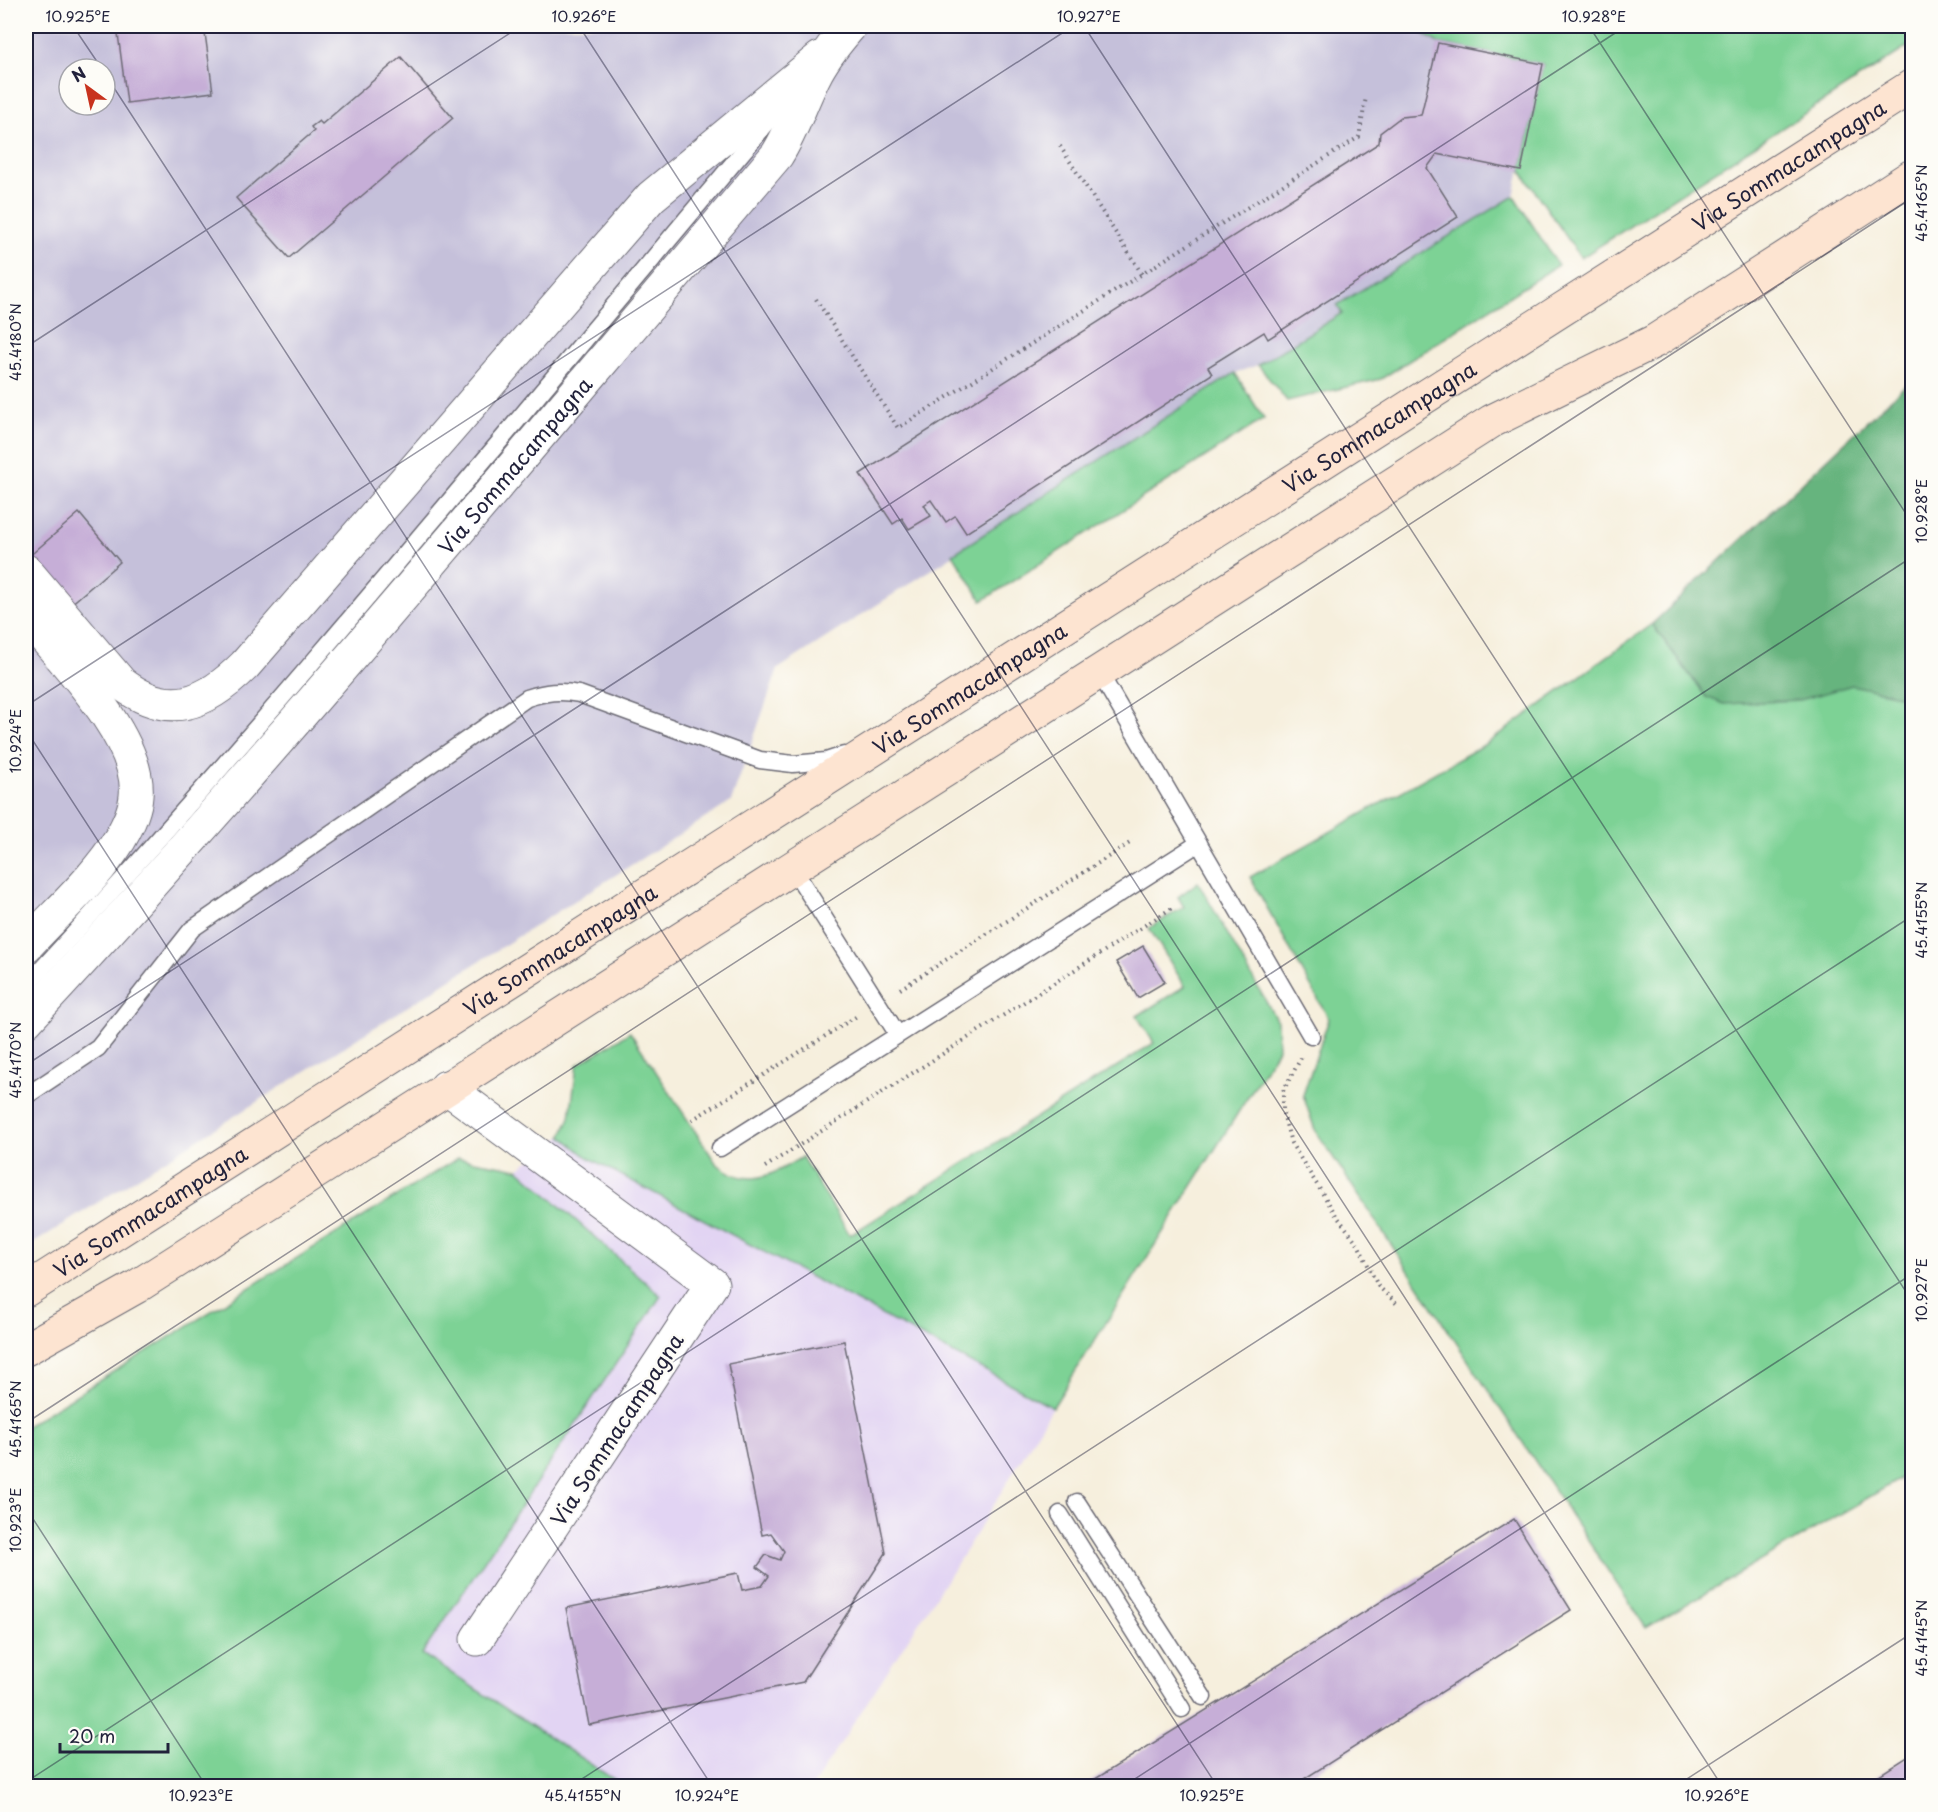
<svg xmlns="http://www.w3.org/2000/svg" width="1938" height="1812" font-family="'Playpen Sans',sans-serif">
<rect width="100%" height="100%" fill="#fdfcf7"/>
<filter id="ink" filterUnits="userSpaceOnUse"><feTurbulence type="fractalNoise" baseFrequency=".0167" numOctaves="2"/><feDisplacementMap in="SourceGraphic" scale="12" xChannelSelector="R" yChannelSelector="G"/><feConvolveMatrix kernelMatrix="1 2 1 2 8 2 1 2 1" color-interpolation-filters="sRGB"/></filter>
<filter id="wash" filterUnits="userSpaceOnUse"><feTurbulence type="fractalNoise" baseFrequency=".008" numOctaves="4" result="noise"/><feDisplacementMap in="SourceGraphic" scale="24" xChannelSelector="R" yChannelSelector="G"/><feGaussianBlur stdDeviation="1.35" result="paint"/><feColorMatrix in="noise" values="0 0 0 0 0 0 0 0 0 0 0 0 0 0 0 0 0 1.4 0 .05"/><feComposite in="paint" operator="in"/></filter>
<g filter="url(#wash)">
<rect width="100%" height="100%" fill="#f6efdd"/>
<path fill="#e2d4f3" d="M 562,1136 L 1053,1407 L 967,1548 L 813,1786 L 624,1786 L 422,1654 L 661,1296 L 518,1169 Z"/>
<path fill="#c5c0da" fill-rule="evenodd" d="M 26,26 L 1411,26 L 1438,43 L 1543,64 L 1514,196 L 1338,305 L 1342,312 L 1258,365 L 1235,373 L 778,669 L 731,802 L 26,1248 ZM 69,69 L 105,69 L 105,105 L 69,105 Z"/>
<path fill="#7dd295" stroke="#507a68" stroke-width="1.5" d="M 1411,26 L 1912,26 L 1912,44 L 1581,258 L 1521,171 L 1543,64 L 1438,43 Z
M 1514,196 L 1558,265 L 1381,379 L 1287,401 L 1258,365 L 1342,313 L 1337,305 Z
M 1235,373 L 1264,419 L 982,601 L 953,554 Z
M 1912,446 L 1912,1472 L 1646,1628 L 1315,1130 L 1303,1095 L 1329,1019 L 1250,877 L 1489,742 L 1652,624 L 1706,697 Z
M 1198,882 L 1277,1021 L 1278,1049 L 1053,1407 L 587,1157 L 562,1136 L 570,1117 L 577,1065 L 630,1032 L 716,1163 C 747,1190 771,1176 802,1157 L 850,1235 L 1154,1043 L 1137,1016 L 1185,986 L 1149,928 L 1184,907 L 1178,897 Z
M 458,1158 L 518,1169 L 661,1296 L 422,1654 L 624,1786 L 26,1786 L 26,1426 Z"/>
<path fill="#66b47e" stroke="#446b5c" stroke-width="1.5" d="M 1912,379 L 1912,698 L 1852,685 L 1800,700 L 1724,704 L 1706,697 L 1652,624 Z"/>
<g id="blocks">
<path fill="#c6aed7" d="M 117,26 L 204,26 L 213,92 L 127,103 Z
M 1438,43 L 1543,64 L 1521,171 L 1437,154 L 1427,168 L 1458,217 L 1268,339 L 1264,332 L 1208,367 L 1212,374 L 966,533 L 955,516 L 946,522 L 931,500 L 924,505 L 931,516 L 909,529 L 902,518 L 893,524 L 860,474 L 1379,143 L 1380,133 L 1401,117 L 1421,115 Z
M 401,57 L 453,118 L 289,258 L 236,198 L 314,131 L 311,127 L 319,121 L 322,124 Z
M 79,513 L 120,562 L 26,643 L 26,559 Z
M 1143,946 L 1165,982 L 1138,998 L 1116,962 Z
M 844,1341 L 886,1553 L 803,1682 L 589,1725 L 566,1608 L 738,1573 L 742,1590 L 762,1586 L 769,1576 L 757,1567 L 766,1555 L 780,1560 L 784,1551 L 771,1533 L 762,1535 L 728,1364 Z
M 1514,1519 L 1571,1610 L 1293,1786 L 1084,1786 Z
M 1912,1754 L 1912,1786 L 1862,1786 Z"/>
</g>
</g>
<g filter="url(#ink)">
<use href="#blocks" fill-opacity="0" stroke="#6c6a74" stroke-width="1.5"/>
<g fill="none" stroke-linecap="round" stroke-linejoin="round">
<g stroke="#6c6a74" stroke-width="19">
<path id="lane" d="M 1099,672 L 1311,1036
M 792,867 L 898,1035 L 1199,843
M 26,986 C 288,701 533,400 783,104
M 26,1096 L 98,1048 L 192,929 L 527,698 C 546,692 559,690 579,694 L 760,760 L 793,764 L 826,761 L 844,755
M 720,1148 L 898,1035
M 1077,1502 L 1203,1697
M 1060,1514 L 1182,1709"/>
</g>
<g stroke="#6c6a74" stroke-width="35">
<g id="street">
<path d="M 26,571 L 121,683 C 169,720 206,704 245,665 L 651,197 L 820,58"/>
<path d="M 26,616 C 61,658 142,738 136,796 C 135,810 127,827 120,839 C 96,878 57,912 26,946"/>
<path id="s1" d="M 26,1021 C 286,742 529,446 777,155 C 794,128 802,99 817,71 C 826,54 838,40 850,26"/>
<path d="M 446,1087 L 712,1284 L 477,1639"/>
</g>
</g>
<g stroke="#6c6a74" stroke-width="35">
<g id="secondary">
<path id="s2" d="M 26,1290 L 1912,86"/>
<path d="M 26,1349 L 136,1287 L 1492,421 L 1655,341 L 1912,176"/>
</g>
</g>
<path stroke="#6c6a74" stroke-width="4" stroke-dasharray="1.5 4.5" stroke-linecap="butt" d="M 1060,146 L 1142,274 L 1359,137 L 1366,97
M 816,299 L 898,428 L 1142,274
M 900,989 L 1133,841
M 1301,1058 L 1283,1091 L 1283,1113 L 1291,1143 L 1336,1215 L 1358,1244 L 1378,1286 L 1397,1304
M 692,1120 L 857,1016
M 765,1167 L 1175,906"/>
<use href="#lane" stroke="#fff" stroke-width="16"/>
<use href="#street" stroke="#fff" stroke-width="33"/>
<use href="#secondary" stroke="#fde4d1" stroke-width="33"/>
</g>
</g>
<path fill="none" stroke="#22223b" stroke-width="1.5" stroke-opacity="0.45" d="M 73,26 L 102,69M 579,26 L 1722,1786M 1084,26 L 1912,1301M 1589,26 L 1912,523M 105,74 L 1217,1786M 26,347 L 521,26M 26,706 L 1073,26M 26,730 L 712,1786M 26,1065 L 1626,26M 26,1423 L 1912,198M 26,1508 L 206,1786M 26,1782 L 1912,557M 571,1786 L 1912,916M 1124,1786 L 1912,1274M 1676,1786 L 1912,1633"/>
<g text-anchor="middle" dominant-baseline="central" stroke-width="5" stroke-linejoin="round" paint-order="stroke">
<g font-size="21" fill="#22223b" stroke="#fdfcf7">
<text stroke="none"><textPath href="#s2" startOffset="2091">Via Sommacampagna</textPath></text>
<text stroke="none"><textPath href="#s2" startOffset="1605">Via Sommacampagna</textPath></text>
<text stroke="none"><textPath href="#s1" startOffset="740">Via Sommacampagna</textPath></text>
<text stroke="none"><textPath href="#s2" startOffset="1119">Via Sommacampagna</textPath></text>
<text stroke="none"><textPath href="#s2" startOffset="633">Via Sommacampagna</textPath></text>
<text stroke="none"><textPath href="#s2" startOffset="147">Via Sommacampagna</textPath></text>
<text transform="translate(616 1429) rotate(-57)">Via Sommacampagna</text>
</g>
</g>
<rect width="1938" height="1812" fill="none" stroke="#fdfcf7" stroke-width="66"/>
<g transform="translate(87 87) rotate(327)"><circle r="28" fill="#fdfcf7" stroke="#a5a5ac" stroke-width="1.5"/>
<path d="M0-4.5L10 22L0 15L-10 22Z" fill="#c8321e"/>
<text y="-9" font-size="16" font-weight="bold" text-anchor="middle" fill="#22223b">N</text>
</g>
<path d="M60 1743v9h108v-9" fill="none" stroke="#22223b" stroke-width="3"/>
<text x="69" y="1743" font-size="18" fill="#22223b" stroke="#fdfcf7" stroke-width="4.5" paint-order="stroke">20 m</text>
<rect x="33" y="33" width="1872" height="1746" fill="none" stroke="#22223b" stroke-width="2"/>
<g font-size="15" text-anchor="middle" fill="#22223b">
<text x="78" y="22">10.925°E</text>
<text x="584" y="22">10.926°E</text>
<text x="1089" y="22">10.927°E</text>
<text x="1594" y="22">10.928°E</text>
<text transform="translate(1922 203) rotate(-90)" y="5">45.4165°N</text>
<text transform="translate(16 342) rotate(-90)" y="5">45.4180°N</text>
<text transform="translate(1922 511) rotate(-90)" y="5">10.928°E</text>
<text transform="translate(16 741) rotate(-90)" y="5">10.924°E</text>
<text transform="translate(1922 920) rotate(-90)" y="5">45.4155°N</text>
<text transform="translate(16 1060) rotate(-90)" y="5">45.4170°N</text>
<text transform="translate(1922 1290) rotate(-90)" y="5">10.927°E</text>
<text transform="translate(16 1419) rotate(-90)" y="5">45.4165°N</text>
<text transform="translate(16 1520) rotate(-90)" y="5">10.923°E</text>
<text transform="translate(1922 1638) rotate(-90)" y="5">45.4145°N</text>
<text x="201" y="1801">10.923°E</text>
<text x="583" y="1801">45.4155°N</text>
<text x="707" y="1801">10.924°E</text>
<text x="1212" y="1801">10.925°E</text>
<text x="1717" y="1801">10.926°E</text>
</g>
</svg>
